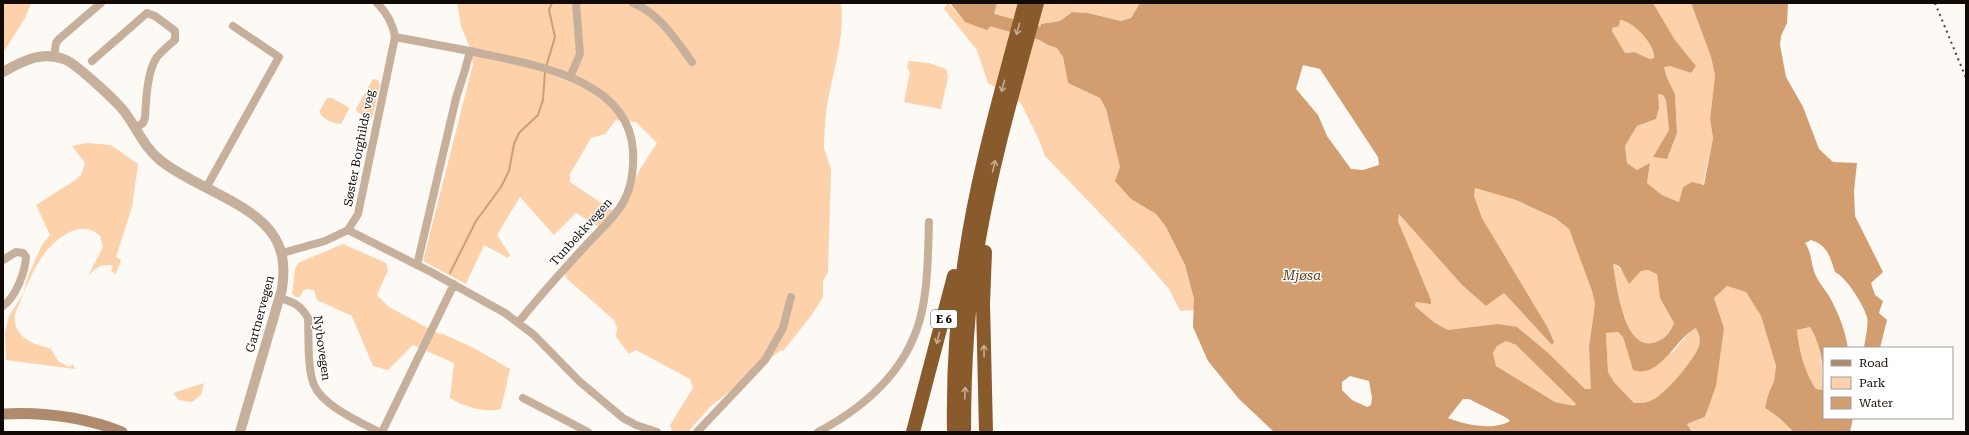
<svg xmlns="http://www.w3.org/2000/svg" width="1969" height="435" font-family="'Roboto Serif',serif">
<rect width="100%" height="100%" fill="#fdf9f5"/>
<path fill="#fdd1a9" d="M 3,3 L 31,3 L 25,18 L 3,53 Z
M 457,3 L 841,3 C 845,36 834,68 828,100 C 825,113 825,128 824,142 L 824,148 L 831,169 L 828,272 L 823,281 L 823,297 L 811,316 L 783,351 L 781,350 L 710,407 L 688,432 L 672,432 L 670,425 L 693,388 L 690,379 L 636,350 L 629,354 L 616,337 L 617,328 L 614,320 L 566,278 L 565,273 L 622,211 L 639,171 L 657,143 L 636,122 L 616,120 L 605,134 L 591,138 L 570,174 L 570,182 L 613,211 L 599,227 L 576,213 L 554,235 L 520,197 L 497,235 L 510,255 L 508,258 L 484,245 L 466,284 L 423,261 L 473,64 L 470,48 L 461,26 Z
M 948,3 L 965,22 L 991,26 L 997,3 L 1140,3 L 1131,18 L 1121,21 L 1088,13 L 1072,12 L 1060,21 L 1041,24 L 1048,45 L 1057,47 L 1063,57 L 1068,83 L 1100,98 L 1106,109 L 1120,167 L 1131,199 L 1156,214 L 1166,227 L 1185,265 L 1194,299 L 1194,310 L 1180,311 L 1169,289 L 1139,254 L 1045,156 L 1039,140 L 1021,103 L 988,83 L 977,50 L 944,9 Z
M 1653,3 L 1691,3 L 1711,57 L 1715,76 L 1710,119 L 1713,138 L 1703,185 L 1692,182 L 1683,187 L 1679,202 L 1662,195 L 1647,183 L 1650,164 L 1637,170 L 1627,163 L 1625,146 L 1637,126 L 1656,119 L 1659,108 L 1657,94 L 1663,95 L 1666,100 L 1669,130 L 1653,157 L 1667,159 L 1677,133 L 1675,94 L 1667,78 L 1664,66 L 1670,66 L 1691,73 L 1696,66 L 1675,40 Z
M 1620,20 C 1634,21 1654,44 1654,58 L 1650,59 L 1634,52 L 1625,53 L 1612,31 L 1612,28 Z
M 909,61 L 929,63 L 946,69 L 948,77 L 941,109 L 904,102 L 910,72 L 907,67 Z
M 373,79 L 378,80 L 380,85 L 372,118 L 357,112 L 356,109 Z
M 327,98 L 332,98 L 348,107 L 349,109 L 341,124 C 333,124 323,119 319,112 Z
M 87,143 L 111,145 L 138,164 L 132,207 L 116,257 L 121,260 L 116,274 L 111,271 L 113,266 C 101,263 96,268 88,276 L 103,247 L 100,236 C 92,228 82,227 72,231 C 38,247 29,282 15,314 C 12,337 33,344 51,349 L 58,361 L 69,367 L 73,364 L 75,369 L 6,360 L 5,333 L 9,316 L 23,294 L 28,276 L 42,245 L 50,235 L 36,205 L 74,181 L 81,175 L 85,163 L 72,146 Z
M 1475,188 L 1516,200 L 1555,218 L 1569,229 L 1592,291 L 1595,304 L 1589,347 L 1592,390 L 1585,389 L 1517,327 L 1448,330 L 1435,323 L 1415,306 L 1416,302 L 1413,260 L 1398,220 L 1399,214 L 1462,285 L 1486,306 L 1504,293 L 1552,345 L 1554,342 L 1548,328 L 1482,218 L 1474,196 Z
M 343,244 L 386,263 L 388,270 L 377,295 L 389,307 L 439,334 L 443,334 L 474,348 L 510,369 L 501,409 C 484,413 465,407 450,398 L 454,363 L 413,345 L 388,370 L 373,366 L 352,316 L 317,300 L 314,290 L 307,289 L 303,291 L 300,297 L 296,297 L 292,294 L 295,269 L 298,263 Z
M 1615,264 L 1632,281 L 1641,271 L 1648,270 L 1657,274 L 1660,298 L 1674,323 C 1669,333 1664,340 1653,343 C 1623,349 1617,285 1613,265 Z
M 1727,286 L 1746,292 L 1761,316 L 1776,366 L 1774,381 L 1768,395 L 1765,408 L 1778,417 L 1794,432 L 1692,432 L 1687,424 L 1706,417 L 1724,328 L 1714,298 Z
M 1810,327 C 1822,346 1823,368 1823,390 L 1816,389 C 1804,374 1800,350 1797,330 Z
M 1696,328 C 1699,334 1701,339 1699,346 C 1696,359 1663,396 1650,401 C 1645,403 1639,403 1634,403 L 1614,382 L 1608,372 L 1606,333 L 1618,332 L 1623,336 L 1633,370 L 1673,352 L 1690,331 Z
M 1506,341 L 1516,345 L 1576,404 L 1574,407 L 1555,402 L 1496,366 L 1493,353 L 1497,346 Z
M 204,383 L 201,395 L 192,402 L 179,400 L 173,393 Z"/>
<path fill="#d29e6f" fill-rule="evenodd" d="M 950,3 L 997,3 L 991,26 L 987,30 L 965,22 Z
M 1140,3 L 1653,3 L 1675,40 L 1696,66 L 1691,73 L 1670,66 L 1664,67 L 1667,78 L 1675,94 L 1677,133 L 1667,159 L 1653,157 L 1669,130 L 1666,100 L 1663,95 L 1658,94 L 1659,108 L 1656,119 L 1637,126 L 1625,146 L 1627,163 L 1637,170 L 1650,163 L 1647,183 L 1662,195 L 1679,202 L 1683,187 L 1692,182 L 1704,185 L 1713,138 L 1710,119 L 1715,76 L 1711,57 L 1691,3 L 1788,3 L 1787,23 L 1781,36 L 1780,45 L 1786,77 L 1803,107 L 1819,149 L 1833,162 L 1857,163 L 1854,191 L 1855,216 L 1883,272 L 1871,283 L 1875,295 L 1883,301 L 1879,313 L 1887,320 L 1880,348 L 1864,348 C 1865,339 1869,325 1867,317 C 1863,304 1847,278 1835,272 C 1830,256 1827,245 1811,240 L 1805,243 C 1813,255 1810,265 1817,278 C 1820,284 1825,290 1829,296 C 1838,312 1845,329 1848,348 L 1824,348 L 1824,418 L 1853,418 L 1850,432 L 1794,432 L 1778,417 L 1765,408 L 1768,395 L 1774,381 L 1776,366 L 1761,316 L 1746,292 L 1727,286 L 1714,298 L 1724,328 L 1716,386 L 1705,417 L 1687,424 L 1692,432 L 1274,432 L 1239,399 L 1208,361 L 1193,327 L 1194,299 L 1185,265 L 1166,227 L 1156,214 L 1131,199 L 1115,181 L 1120,167 L 1106,109 L 1100,98 L 1068,83 L 1063,57 L 1057,48 L 1048,45 L 1038,39 L 1041,24 L 1060,21 L 1072,12 L 1088,13 L 1121,21 L 1131,18 ZM 1620,20 C 1633,21 1655,44 1654,58 L 1650,59 L 1634,52 L 1625,53 L 1612,31 L 1612,28 L 1619,26 ZM 1303,65 L 1320,69 L 1378,157 L 1379,165 L 1363,170 L 1351,169 L 1327,136 L 1318,115 L 1296,89 ZM 1475,188 L 1516,200 L 1555,218 L 1569,229 L 1592,291 L 1595,304 L 1589,347 L 1591,389 L 1585,389 L 1548,353 L 1517,327 L 1498,324 L 1448,330 L 1435,323 L 1415,306 L 1416,302 L 1431,304 L 1431,300 L 1398,221 L 1399,214 L 1462,285 L 1486,306 L 1504,293 L 1552,345 L 1554,342 L 1548,328 L 1482,218 L 1474,196 ZM 1615,264 L 1620,267 L 1629,284 L 1641,271 L 1648,270 L 1657,274 L 1660,298 L 1674,323 C 1670,333 1664,340 1653,343 C 1623,349 1617,285 1613,265 ZM 1810,327 C 1821,345 1825,369 1823,390 L 1816,389 C 1805,374 1799,350 1797,330 ZM 1696,328 C 1699,334 1701,339 1699,346 C 1695,359 1663,397 1650,401 C 1645,403 1639,403 1634,403 L 1614,382 L 1608,372 L 1606,333 L 1618,332 L 1623,337 L 1633,370 C 1660,380 1677,336 1696,328 ZM 1506,341 L 1516,345 L 1576,404 L 1574,406 L 1555,402 L 1496,366 L 1493,353 L 1497,346 ZM 1350,376 L 1369,381 L 1372,398 L 1371,405 L 1367,407 L 1352,400 L 1342,390 L 1342,382 ZM 1463,399 L 1469,399 L 1507,418 L 1510,421 C 1494,431 1465,425 1448,418 Z"/>
<g fill="none" stroke-linecap="round" stroke-linejoin="round">
<path stroke="#d29e6f" stroke-width="2" d="M 546,67 L 555,37 L 549,10 L 552,3
M 450,273 L 476,221 L 501,187 L 509,171 L 514,144 L 519,133 L 538,115 L 543,100 L 545,72"/>
<path stroke="#d29e6f" stroke-width="13" d="M 992,20 L 1039,33"/>
<path stroke="#c7b09b" stroke-width="8" d="M 633,3 C 659,13 676,40 692,62
M 395,37 L 470,51 L 465,70 L 456,98 L 417,265
M 470,51 C 527,64 629,76 633,151 C 634,171 632,189 621,206 C 612,220 599,231 588,243 C 564,269 540,295 518,323
M 54,57 L 56,43 L 59,39 L 101,3
M 92,61 L 147,13 L 155,16 L 175,31 L 175,40 C 169,45 162,51 157,57 C 147,70 146,102 145,118 L 143,123 L 135,128
M 570,77 L 580,54 L 576,3
M 206,188 L 279,57 L 233,26
M 348,230 L 431,272 L 505,313 L 534,335 L 579,381 L 623,418 L 636,425 L 657,432
M 282,253 L 325,241 L 348,230 L 358,214 L 395,37 C 393,23 387,13 377,3
M 3,260 L 16,252 L 23,253 L 26,257 C 25,272 16,297 3,306
M 280,298 C 293,302 301,305 308,318 C 309,337 307,368 314,385 C 323,406 360,422 379,432
M 523,398 L 588,432
M 382,432 L 454,284
M 697,432 L 765,360 L 783,328 L 791,297
M 818,432 C 867,406 910,367 922,311 C 928,282 928,252 929,222"/>
<path stroke="#c7b09b" stroke-width="10" d="M 3,72 C 23,61 42,50 66,60 C 77,65 119,103 126,114 C 138,130 144,147 160,160 C 190,185 248,201 271,232 C 284,249 285,268 282,289 L 240,432"/>
<path stroke="#ad8b6c" stroke-width="11" d="M 3,414 C 43,412 84,417 122,432"/>
<path stroke="#895a2b" stroke-width="14" d="M 985,252 L 983,304 L 986,432
M 913,432 L 954,276
M 954,432 C 953,376 956,321 964,266 C 976,177 1002,90 1025,3
M 964,432 C 964,367 967,303 979,239 C 993,159 1016,81 1037,3"/>
<path stroke="#48423d" stroke-width="2" stroke-dasharray="2 4" stroke-linecap="butt" d="M 1935,3 L 1966,78"/>
</g>
<defs><path id="oneway-shaft" d="M-6 0H5M1.5-3L5.5 0L1.5 3" fill="none" stroke-width="1.6" stroke-linecap="round" stroke-linejoin="round"/></defs>
<g stroke="#c4ac95">
<use href="#oneway-shaft" transform="translate(1018 29) rotate(105)"/>
<use href="#oneway-shaft" transform="translate(1003 86) rotate(105)"/>
<use href="#oneway-shaft" transform="translate(994 166) rotate(-77)"/>
<use href="#oneway-shaft" transform="translate(938 338) rotate(105)"/>
<use href="#oneway-shaft" transform="translate(984 351) rotate(-91)"/>
<use href="#oneway-shaft" transform="translate(965 393) rotate(-88)"/>
</g>
<g text-anchor="middle" dominant-baseline="central" stroke-width="3" stroke-linejoin="round" paint-order="stroke">
<rect fill="#fff" stroke="#585450" stroke-width="1" x="931" y="310" width="26" height="18" rx="3"/>
<g font-size="11" font-weight="bold" fill="#110a05">
<text x="944" y="319">E 6</text>
</g>
<g font-size="12" fill="#110a05" stroke="#fff">
<text transform="translate(359 148) rotate(-79)">Søster Borghilds veg</text>
<text transform="translate(581 232) rotate(-48)">Tunbekkvegen</text>
<text transform="translate(260 314) rotate(-75)">Gartnervegen</text>
<text transform="translate(322 348) rotate(82)">Nybovegen</text>
</g>
<g font-size="13" font-style="italic" fill="#5f3b17" stroke="#fff">
<text x="1302" y="275">Mjøsa</text>
</g>
</g>
<rect width="1969" height="435" fill="none" stroke="#110a05" stroke-width="8"/>
<rect x="1823" y="347" width="130" height="72" fill="#ffffff" stroke="#a09d9b"/>
<rect x="1831" y="360" width="20" height="6" fill="#ad8b6c" stroke="#a09d9b"/>
<text x="1859" y="367" font-size="12" fill="#110a05">Road</text>
<rect x="1831" y="377" width="20" height="12" fill="#fdd1a9" stroke="#a09d9b"/>
<text x="1859" y="387" font-size="12" fill="#110a05">Park</text>
<rect x="1831" y="397" width="20" height="12" fill="#d29e6f" stroke="#a09d9b"/>
<text x="1859" y="407" font-size="12" fill="#110a05">Water</text>
</svg>
